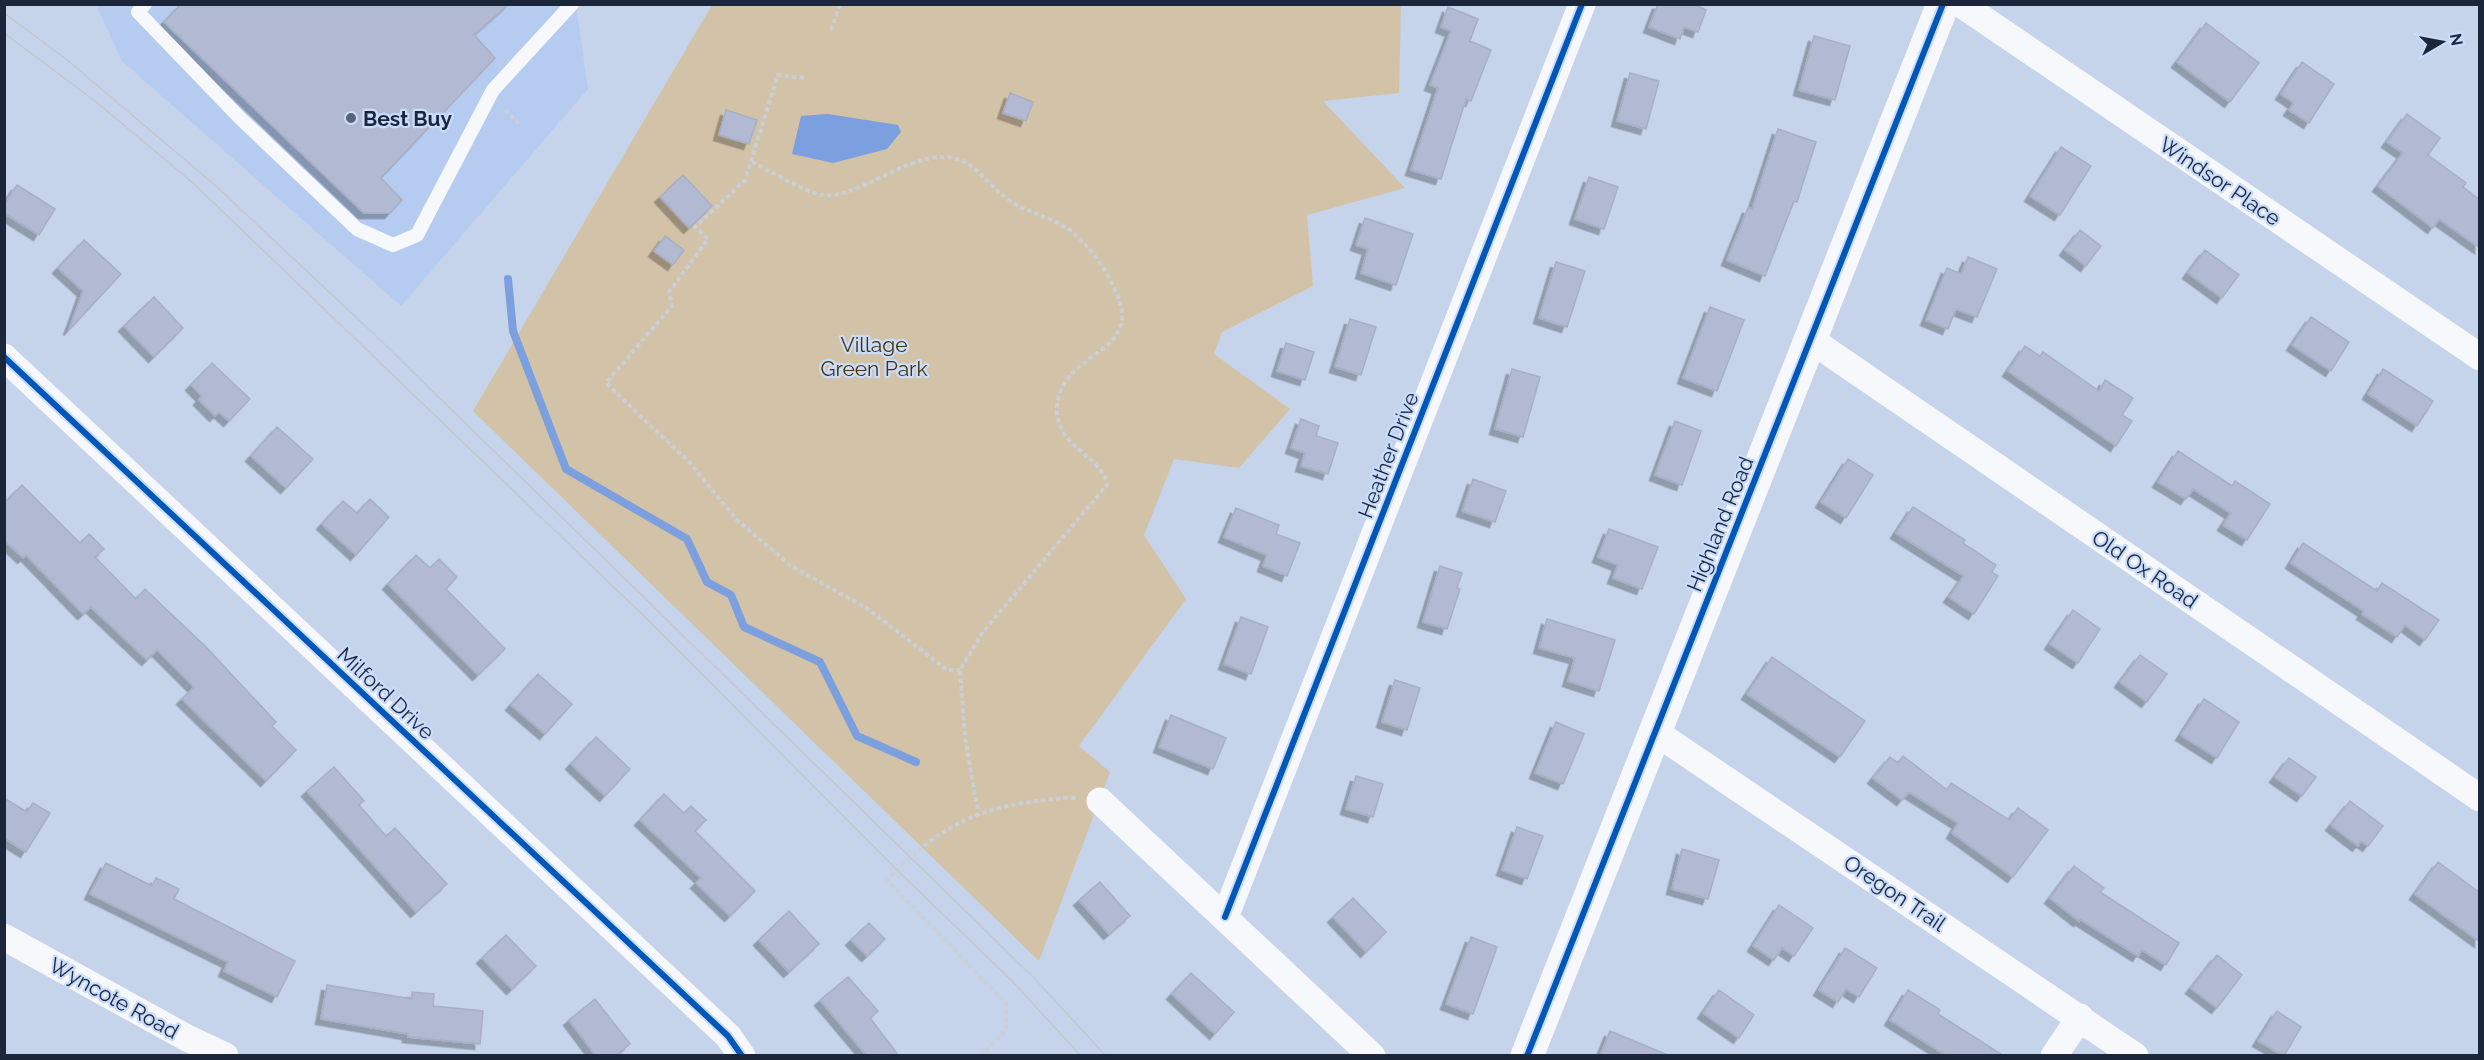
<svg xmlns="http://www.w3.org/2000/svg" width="2484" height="1060" font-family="Raleway,sans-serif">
<defs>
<filter id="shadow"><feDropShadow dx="-5.5" dy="5.5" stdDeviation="0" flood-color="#0004"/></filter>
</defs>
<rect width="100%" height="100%" fill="#c5d3eb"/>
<path fill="#b6cbf0" d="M 96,5 L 576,5 L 588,89 L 401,306 L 122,61 Z"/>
<path fill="#d2c2a7" d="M 712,5 L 1401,5 L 1399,93 L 1323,101 L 1405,188 L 1307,215 L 1313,286 L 1222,332 L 1214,354 L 1290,409 L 1239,468 L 1174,459 L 1144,535 L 1186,599 L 1079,746 L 1110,772 L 1039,961 L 473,411 Z"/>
<path fill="#7c9fdf" d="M 828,114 L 898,125 L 901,132 L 887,149 L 833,163 L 792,154 L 801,116 Z"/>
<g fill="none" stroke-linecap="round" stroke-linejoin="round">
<path stroke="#7c9fdf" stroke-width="8" d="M 508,279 L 513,331 L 566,469 L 687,539 L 707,582 L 731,595 L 744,627 L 820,662 L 857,736 L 916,762"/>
</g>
<path fill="#b2bad3" stroke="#a8afc4" stroke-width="1.5" filter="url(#shadow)" d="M 181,4 L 509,4 L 474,35 L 495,58 L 381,178 L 402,200 L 390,213 L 364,213 L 164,22 Z
M 1658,4 L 1693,4 L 1706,10 L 1698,32 L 1684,27 L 1680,39 L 1649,27 Z
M 1448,7 L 1478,19 L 1470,41 L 1491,50 L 1471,101 L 1466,99 L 1441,179 L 1411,170 L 1438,88 L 1430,85 L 1451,31 L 1441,27 Z
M 2206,23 L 2259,63 L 2230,102 L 2177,62 Z
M 1814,36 L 1850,46 L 1835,100 L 1799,90 Z
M 2302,62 L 2334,84 L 2309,123 L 2289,110 L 2294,103 L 2281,94 Z
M 1630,73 L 1659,81 L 1646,129 L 1617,121 Z
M 1010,93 L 1033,102 L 1026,121 L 1003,113 Z
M 726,110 L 757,120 L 749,144 L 719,135 Z
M 2407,114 L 2440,138 L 2428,155 L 2466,183 L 2463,187 L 2480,200 L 2480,248 L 2439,219 L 2433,228 L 2378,186 L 2403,153 L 2387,142 Z
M 1778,129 L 1816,142 L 1797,202 L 1794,201 L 1765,276 L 1727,260 L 1748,208 L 1752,209 Z
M 2061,147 L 2091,166 L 2060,215 L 2030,196 Z
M 683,175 L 712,206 L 689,228 L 660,197 Z
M 1589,177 L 1618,187 L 1604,229 L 1575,219 Z
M 17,185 L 55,209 L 39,235 L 4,213 L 4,205 Z
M 1365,218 L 1413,234 L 1396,285 L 1361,273 L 1368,249 L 1356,245 Z
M 2080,230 L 2101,246 L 2086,266 L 2065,250 Z
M 665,236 L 684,250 L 673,265 L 654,251 Z
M 84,240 L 121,274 L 69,330 L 83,291 L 58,268 Z
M 2205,250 L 2239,275 L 2222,298 L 2188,273 Z
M 1968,257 L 1997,269 L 1977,317 L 1956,309 L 1948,329 L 1926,320 L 1947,268 L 1961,274 Z
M 1556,262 L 1585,271 L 1567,327 L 1539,318 Z
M 154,297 L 183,328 L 154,357 L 124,326 Z
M 1710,307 L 1744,320 L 1717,391 L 1683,378 Z
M 2311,317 L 2349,342 L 2331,371 L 2292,345 Z
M 1350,319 L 1376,327 L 1361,375 L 1335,367 Z
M 1286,343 L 1314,352 L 1305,380 L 1277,371 Z
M 2025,346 L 2040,356 L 2043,352 L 2099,391 L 2105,380 L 2133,398 L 2122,415 L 2132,421 L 2116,446 L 2008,371 Z
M 212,363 L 250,399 L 229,421 L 219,412 L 215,416 L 199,400 L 202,396 L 191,385 Z
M 1512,369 L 1540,377 L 1523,437 L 1495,429 Z
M 2383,369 L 2433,401 L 2417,426 L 2368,394 Z
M 1301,419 L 1319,426 L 1316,436 L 1338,443 L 1328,474 L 1301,466 L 1305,453 L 1291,448 Z
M 1675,421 L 1701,431 L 1682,485 L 1655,475 Z
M 277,427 L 313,459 L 286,488 L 251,456 Z
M 2178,451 L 2232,486 L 2235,481 L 2270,504 L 2247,540 L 2223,525 L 2231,513 L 2193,489 L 2186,499 L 2158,482 Z
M 1848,459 L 1873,475 L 1846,518 L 1821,502 Z
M 1473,479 L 1506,491 L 1495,522 L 1462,511 Z
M 22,485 L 80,543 L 89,534 L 104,549 L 95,557 L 136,599 L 145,589 L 206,647 L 276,722 L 272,726 L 296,750 L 266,781 L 182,699 L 194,687 L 157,650 L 147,660 L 91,607 L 83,614 L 26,555 L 23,558 L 4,540 L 4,503 Z
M 370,499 L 389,517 L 356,555 L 322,524 L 343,501 L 357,513 Z
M 1913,507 L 1965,540 L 1963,543 L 1996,565 L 1992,572 L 1998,576 L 1974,614 L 1949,597 L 1964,576 L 1896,533 Z
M 1236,508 L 1279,525 L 1276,534 L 1300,543 L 1287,576 L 1263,566 L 1267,555 L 1224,537 Z
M 1609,529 L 1658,547 L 1642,589 L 1613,578 L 1618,565 L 1598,557 Z
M 2303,543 L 2377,591 L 2382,583 L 2439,620 L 2425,640 L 2405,625 L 2397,637 L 2362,614 L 2364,611 L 2291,563 Z
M 416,555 L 430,568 L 439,559 L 457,577 L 446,589 L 505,649 L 478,675 L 388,584 Z
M 1440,566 L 1462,573 L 1457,588 L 1460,589 L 1447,629 L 1423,622 Z
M 2073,610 L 2100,629 L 2078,663 L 2050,644 Z
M 1241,617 L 1268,627 L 1251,674 L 1224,664 Z
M 1547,619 L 1615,640 L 1599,691 L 1568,681 L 1575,658 L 1539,648 Z
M 2140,655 L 2167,674 L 2147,702 L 2120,682 Z
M 1772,657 L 1865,721 L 1840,757 L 1747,694 Z
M 538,674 L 572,704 L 545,734 L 511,705 Z
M 1395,680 L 1420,688 L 1407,730 L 1382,722 Z
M 2204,699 L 2239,722 L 2217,758 L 2181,735 Z
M 1171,715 L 1226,738 L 1213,769 L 1159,747 Z
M 1556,722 L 1584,734 L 1563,784 L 1535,773 Z
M 596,737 L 630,769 L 605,796 L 571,764 Z
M 1903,756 L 1947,790 L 1951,783 L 2009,820 L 2018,808 L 2048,830 L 2013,877 L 1952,833 L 1958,823 L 1909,792 L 1902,800 L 1873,778 L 1890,757 L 1898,763 Z
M 2289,758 L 2316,777 L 2302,796 L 2275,777 Z
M 334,767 L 364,801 L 359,805 L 386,836 L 395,828 L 447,884 L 416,912 L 307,791 Z
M 1356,776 L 1383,784 L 1373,817 L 1346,809 Z
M 664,794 L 684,813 L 691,806 L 706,820 L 695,831 L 755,891 L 730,916 L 696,883 L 701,878 L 640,820 Z
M 4,798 L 27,812 L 33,803 L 50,813 L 26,852 L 4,838 Z
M 2350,801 L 2383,826 L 2368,846 L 2361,841 L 2358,846 L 2331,825 Z
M 1517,827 L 1543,836 L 1527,879 L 1502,870 Z
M 1682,849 L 1719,860 L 1708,899 L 1672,889 Z
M 2438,862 L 2480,893 L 2480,942 L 2415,894 Z
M 106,863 L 152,886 L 156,878 L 179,889 L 174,899 L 295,961 L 277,997 L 224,971 L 228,962 L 90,894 Z
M 2074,866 L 2104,888 L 2100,892 L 2179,943 L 2166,965 L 2142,950 L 2138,956 L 2080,919 L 2079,921 L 2050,898 Z
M 1100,882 L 1130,916 L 1109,934 L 1079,900 Z
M 1353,898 L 1386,932 L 1366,952 L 1333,917 Z
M 1779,905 L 1813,928 L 1794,956 L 1782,948 L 1774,960 L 1753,946 Z
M 789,911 L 819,944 L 789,972 L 759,940 Z
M 869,923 L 885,939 L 867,956 L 851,940 Z
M 506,935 L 536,966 L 512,989 L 482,958 Z
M 1471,937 L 1497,947 L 1473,1014 L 1446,1004 Z
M 1845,948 L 1877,968 L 1859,997 L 1846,989 L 1838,1002 L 1819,990 Z
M 2217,955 L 2242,975 L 2217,1008 L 2191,988 Z
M 1191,973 L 1234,1012 L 1215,1034 L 1172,994 Z
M 848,977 L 878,1011 L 870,1018 L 899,1056 L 867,1056 L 820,1000 Z
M 327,985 L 412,999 L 412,992 L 434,994 L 433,1006 L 483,1011 L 480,1044 L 408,1037 L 408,1034 L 321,1019 Z
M 1719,990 L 1754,1015 L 1739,1038 L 1703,1013 Z
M 1908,990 L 1940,1010 L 1938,1014 L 2004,1056 L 1947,1056 L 1890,1020 Z
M 595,999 L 630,1044 L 615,1056 L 596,1056 L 569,1020 Z
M 2277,1011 L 2301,1027 L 2284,1056 L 2258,1041 Z
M 1610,1031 L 1668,1055 L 1668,1056 L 1600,1056 Z"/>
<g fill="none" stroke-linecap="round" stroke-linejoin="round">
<path stroke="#cbd0d7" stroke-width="4" stroke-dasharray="4.5 3" stroke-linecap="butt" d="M 831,30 L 840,4
M 804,78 L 778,75 L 745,180 L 695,227 L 708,239 L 669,292 L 672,306 L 606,383 L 690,463 L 736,519 L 790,565 L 868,609 L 947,670 L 960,670
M 505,110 L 519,124
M 752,162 C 768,170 807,193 822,195 C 855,200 905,155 946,157 C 973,158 985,182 1005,197 C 1025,213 1046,215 1065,227 C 1087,239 1119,286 1122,312 C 1126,355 1059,357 1057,408 C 1056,448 1101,454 1107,485 L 983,632 L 960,670 L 965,737 L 978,812
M 980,1056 L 1006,1030 L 1006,1003 L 887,880 C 932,835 965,811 1030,802 C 1046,800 1061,797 1076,798"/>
<path stroke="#f6f8fc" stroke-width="14" d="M 145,4 L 138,12 L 239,117 L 357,229 L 393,245 L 417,235 L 493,90 L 572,4"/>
<path stroke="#f6f8fc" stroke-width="27" d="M 1961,4 L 2480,357
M 1811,340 L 2480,798
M 4,357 L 728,1036 L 742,1056
M 1655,732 L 2135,1056
M 1100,801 L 1372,1056
M 1225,917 L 1582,4
M 4,937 L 187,1038 L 225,1056
M 2054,1056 L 2080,1017"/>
<path stroke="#f6f8fc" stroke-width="33" d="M 1527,1056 L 1943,4"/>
<path stroke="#c2c7ce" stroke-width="1.5" d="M 4,13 L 66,59 L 217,187 L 375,335 L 1034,978 L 1106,1056
M 4,33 L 95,101 L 193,183 L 648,620 L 897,870 L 1013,982 L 1081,1056"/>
<g stroke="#c9dcfc" stroke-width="10">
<path id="cycleway" d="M 4,357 L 728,1036 L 742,1056
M 1225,917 L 1582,4
M 1527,1056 L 1943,4"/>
</g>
<use href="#cycleway" stroke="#0057b8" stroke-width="6"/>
</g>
<circle fill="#566379" stroke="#c9dcfc" stroke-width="2" cx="351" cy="118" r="6"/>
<g text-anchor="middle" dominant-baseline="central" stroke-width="4.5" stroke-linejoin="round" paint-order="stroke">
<g font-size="21" font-weight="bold" fill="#1b263b" stroke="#c9dcfc" text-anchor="start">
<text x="363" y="118">Best Buy</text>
</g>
<g font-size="21" fill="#1b263b" stroke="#c9dcfc">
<text transform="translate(2220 181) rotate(34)">Windsor Place</text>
<text transform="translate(1388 455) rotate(-69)">Heather Drive</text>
<text transform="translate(1720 524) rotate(-68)">Highland Road</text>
<text transform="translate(2145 569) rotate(34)">Old Ox Road</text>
<text transform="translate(386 693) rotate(43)">Milford Drive</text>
<text transform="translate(1895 893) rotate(34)">Oregon Trail</text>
<text transform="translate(114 998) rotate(29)">Wyncote Road</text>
</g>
<g font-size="21" fill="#473204" stroke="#c9dcfc">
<text x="874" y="344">Village<tspan x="874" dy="24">Green Park</tspan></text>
</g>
</g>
<rect width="2484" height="1060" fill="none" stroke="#1b263b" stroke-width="12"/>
<g transform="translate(2442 42) rotate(80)" stroke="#c9dcfc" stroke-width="4.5" paint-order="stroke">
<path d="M0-4.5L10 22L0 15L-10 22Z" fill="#1b263b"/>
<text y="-9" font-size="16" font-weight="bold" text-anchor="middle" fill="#1b263b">N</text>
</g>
</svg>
